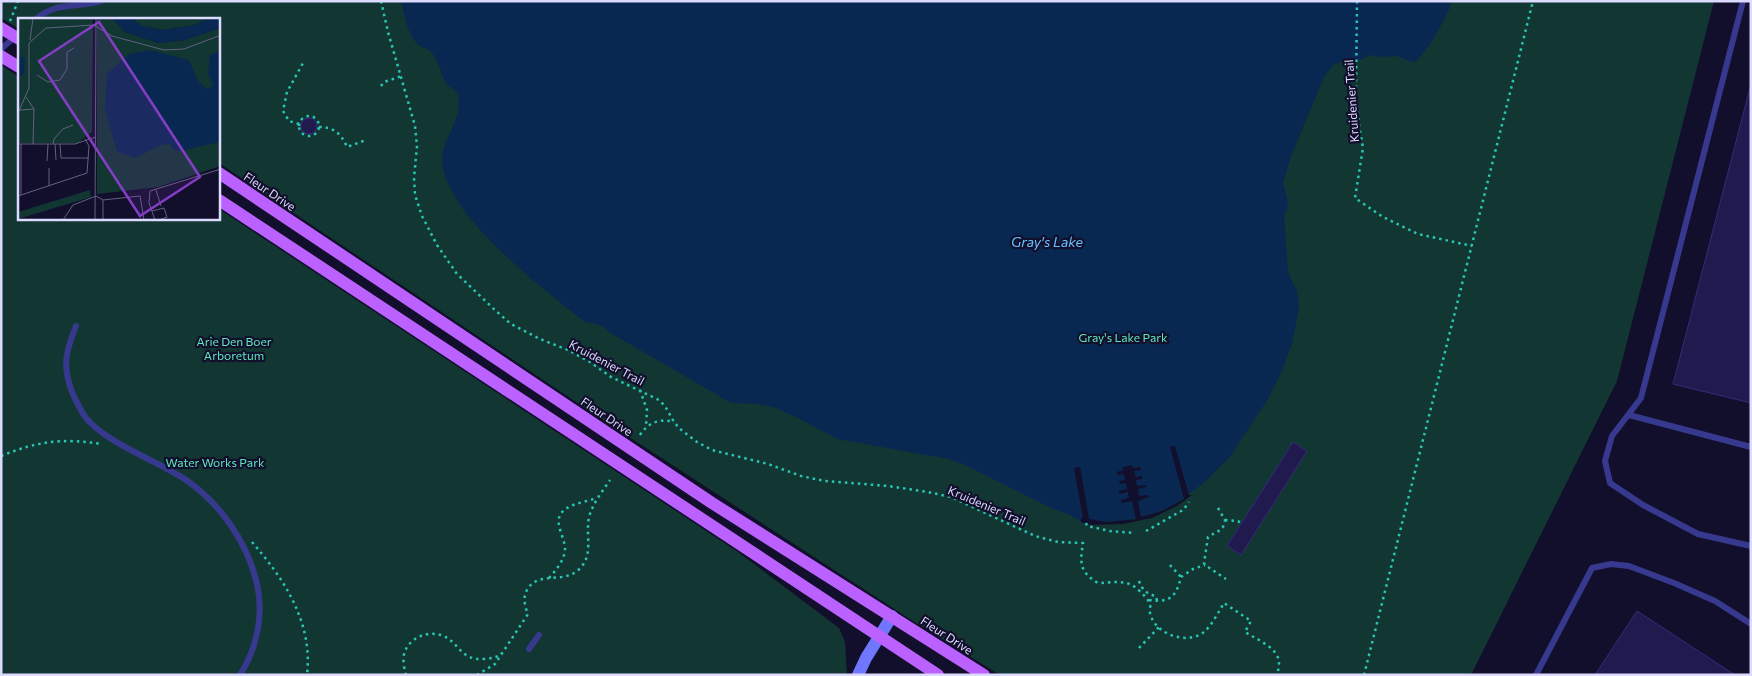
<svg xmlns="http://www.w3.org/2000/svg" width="1752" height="676" font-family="Commissioner,sans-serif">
<rect width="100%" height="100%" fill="#120f2c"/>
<path fill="#123733" d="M 1,1 L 1714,1 L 1617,381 L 1471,675 L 1000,675 L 916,623 L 609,424 L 219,163 L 219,19 L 19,19 L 19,29 L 1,18 Z
M 1,65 L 19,77 L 19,219 L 219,219 L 219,209 L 738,552 L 839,628 L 845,642 L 847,675 L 1,675 Z"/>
<path fill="#092851" d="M 401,1 L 1453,1 C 1443,22 1431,48 1414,63 L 1397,56 L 1381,57 L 1370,55 L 1361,60 L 1344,61 L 1333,65 L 1324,77 L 1292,154 L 1283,183 L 1288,202 L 1287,206 L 1288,209 L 1284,213 L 1288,271 L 1292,282 L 1297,290 L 1299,309 L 1292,344 L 1281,373 L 1268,399 L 1229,458 L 1206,481 L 1176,504 L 1152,515 L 1123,521 L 1081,522 L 1070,515 L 1051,508 L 963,464 L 948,459 L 837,439 L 800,419 L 773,407 L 756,404 L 731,403 L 609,332 L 603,326 L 585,322 C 544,289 444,215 442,160 C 441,140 468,111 456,92 C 454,89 450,87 447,85 C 441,76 438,58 430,51 C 428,48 423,48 420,46 C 407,36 405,16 401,1 Z"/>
<path fill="#120f2c" d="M 1175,446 L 1189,495 L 1192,495 L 1177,506 L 1152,518 L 1123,524 L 1091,525 L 1081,522 L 1081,518 L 1083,518 L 1074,468 L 1080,467 L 1089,519 L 1107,522 L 1136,519 L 1132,501 L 1121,503 L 1121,500 L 1129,498 L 1128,492 L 1119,494 L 1119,491 L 1127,489 L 1126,483 L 1120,484 L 1119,481 L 1125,480 L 1124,474 L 1117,475 L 1117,472 L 1123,470 L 1123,467 L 1132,465 L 1133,468 L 1140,467 L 1141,470 L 1134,471 L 1136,477 L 1142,476 L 1142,479 L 1136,480 L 1137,486 L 1146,485 L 1146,487 L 1138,489 L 1139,496 L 1148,495 L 1149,497 L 1138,501 L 1141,517 L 1162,511 L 1184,499 L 1170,447 Z"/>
<path fill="#211a4e" stroke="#362a7c" d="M 1751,84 L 1751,403 L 1673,384 Z
M301 126a8 8 0 1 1 16 0a8 8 0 1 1-16 0Z
M 1293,442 L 1307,451 L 1241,555 L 1227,546 Z
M 1637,611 L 1735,675 L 1595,675 Z"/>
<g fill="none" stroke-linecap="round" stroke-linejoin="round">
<path stroke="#28c6b3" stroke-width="2.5" stroke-dasharray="2.5 4" stroke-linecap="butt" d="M 381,1 L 388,32 L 415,126 L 417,146 L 414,178 L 415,195 L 422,216 L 437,245 L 457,274 L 496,311 L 511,324 L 540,339 L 568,350 L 590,362 L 611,377 L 659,400 L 665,406 L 674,422 L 680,429 L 697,442 L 712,450 L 768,464 L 801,476 L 825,481 L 888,486 L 928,492 L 951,497 L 1035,536 L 1058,542 L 1083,543 C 1080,562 1079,572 1098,583 C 1112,583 1123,579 1135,587 C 1140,591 1149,599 1150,605 C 1151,609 1149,613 1151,616 C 1157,635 1188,645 1204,632 C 1212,625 1218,613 1224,603 L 1251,621 L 1245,632 C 1256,639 1279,648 1279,663 C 1279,667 1278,671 1277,675
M 1357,1 L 1356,92 L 1359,125 L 1363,148 L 1355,198 L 1383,217 L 1418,234 L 1472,246
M 10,21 L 18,1
M 381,86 L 384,82 L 402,76
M299 126a10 10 0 1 1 20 0a10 10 0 1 1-20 0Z
M 299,124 L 289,121 L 283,111 L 287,92 L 303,63
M 319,127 C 333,127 341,133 347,147 L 366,140
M 640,390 L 647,410 L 646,426
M 640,435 C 648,423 659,418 674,422
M 1,456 C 38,441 62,438 102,444
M 1218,508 L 1225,520 C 1224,531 1217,531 1208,537 L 1204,563 L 1205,565 L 1226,579
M 1225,520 L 1238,521 L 1241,524
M 1086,523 L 1087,526 L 1110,531 L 1135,533
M 1146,531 L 1183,510 L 1189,502
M 252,542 C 285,580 313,623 307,675
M 1170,565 L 1181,577
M 549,578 C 556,570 563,562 565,551 C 566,536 549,519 567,508 C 575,503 589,501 597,498
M 1139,581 C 1142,590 1147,594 1156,596 L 1157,601
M 1149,600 C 1170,603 1176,597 1181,577 L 1193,569 L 1205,565
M 1139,648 L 1159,627
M 406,675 C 404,668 402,658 405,651 C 411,637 427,631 441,635 C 459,641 460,661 484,659 C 491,658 497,658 502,653
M 477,675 L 495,664 L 528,614 C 525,607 523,599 526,592 C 536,570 561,584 577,571 C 595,557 585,536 589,517 C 593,503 602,492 610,480
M 1364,675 L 1533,1"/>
<path stroke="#37398e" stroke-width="6" d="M 1743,1 L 1641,398 L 1612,436 L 1605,461 L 1610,483 L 1643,505 L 1698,534 L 1751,546
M 36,19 C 57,1 77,8 101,1
M 1,49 L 16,36
M 76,326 C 66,351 62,366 72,392 C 76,401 80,410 86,418 C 110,446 158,460 189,482 C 222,506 248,544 257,584 C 264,615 257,648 240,675
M 1629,415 L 1751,447
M 529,649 L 539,635
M 1536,675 L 1592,568 L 1611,564 L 1629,566 L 1674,583 L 1715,601 L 1751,624"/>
<path stroke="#7176ff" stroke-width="12" d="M 858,675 L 866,658 L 892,616"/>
<path stroke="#bb61ff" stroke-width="12" d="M 1,28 L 19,39
M 1,56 L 19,67
M 219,173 L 712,503 L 984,675
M 219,200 L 938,675"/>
</g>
<g text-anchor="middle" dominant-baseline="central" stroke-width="4.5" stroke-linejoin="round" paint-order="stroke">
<g font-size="12" fill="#dcdaff" stroke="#120f2c">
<text transform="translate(1351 101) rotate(-94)">Kruidenier Trail</text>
<text transform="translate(270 191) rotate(34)">Fleur Drive</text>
<text transform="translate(607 362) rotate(28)">Kruidenier Trail</text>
<text transform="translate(607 416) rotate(34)">Fleur Drive</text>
<text transform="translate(987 505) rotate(23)">Kruidenier Trail</text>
<text transform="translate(947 635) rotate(33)">Fleur Drive</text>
</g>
<g font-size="12" fill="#5de9bd" stroke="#120f2c">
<text x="1123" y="337">Gray's Lake Park</text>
<text x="234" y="341">Arie Den Boer<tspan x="234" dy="14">Arboretum</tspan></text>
<text x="215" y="462">Water Works Park</text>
</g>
<g font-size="14" font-style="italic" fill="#68c2ff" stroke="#120f2c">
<text x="1047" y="241">Gray's Lake</text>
</g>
</g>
<g transform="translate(18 18)">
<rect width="202" height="202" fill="#120f2c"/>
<path d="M 0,0 L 75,0 L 74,114 L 60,125 L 0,125 ZM 79,0 L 94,0 L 107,14 L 141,25 L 166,22 L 202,10 L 202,148 L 140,169 L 79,176 ZM 113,0 L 189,0 L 178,7 L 146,12 L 124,8 ZM 72,172 L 73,179 L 0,201 L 0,194 Z" fill="#123733"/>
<path d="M 94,0 L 113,0 L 124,8 L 146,12 L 178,7 L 189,0 L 202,0 L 202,10 L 166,22 L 141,25 L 107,14 ZM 132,32 L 171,42 L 180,63 L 189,71 L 195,68 L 190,55 L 192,37 L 202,33 L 202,124 L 162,133 L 157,133 L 152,126 L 142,127 L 118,140 L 99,134 L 87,92 L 89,56 L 111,36 ZM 0,38 L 6,39 L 7,44 L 6,55 L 0,62 Z" fill="#092851"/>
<path fill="none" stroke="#636080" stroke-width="1" d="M 12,22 L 15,0M 19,57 L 30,64 L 42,62 L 49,51 L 49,34 L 56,30M 8,79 L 16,91 L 15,126M 1,92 L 16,91M 0,95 L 11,70 L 11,25 L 28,10 L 76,7 L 94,18 L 146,32 L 166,31 L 203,17M 0,126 L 57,126 L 78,119M 3,126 L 3,177M 35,126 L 36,121 L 45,111 L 55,107M 37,126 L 38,142M 42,126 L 43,140 L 71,140M 29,143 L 30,126M 31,150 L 31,168M 138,172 L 143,188M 0,178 L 69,155 L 71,128 L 67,121M 134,193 L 146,190 L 149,199 L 141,202M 45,202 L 55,187 L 78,178 L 85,182M 77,202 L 78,0M 85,202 L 85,182 L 122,178 L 126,202M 137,202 L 131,185 L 132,173 L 203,151"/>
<path fill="#853dc5" fill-opacity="0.15" stroke="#853dc5" stroke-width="2.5" d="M 81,4 L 182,159 L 122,198 L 21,43 Z"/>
<rect width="202" height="202" fill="none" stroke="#dcdaff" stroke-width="2.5"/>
</g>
<rect width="1752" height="676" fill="none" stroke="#dcdaff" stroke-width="5"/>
</svg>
